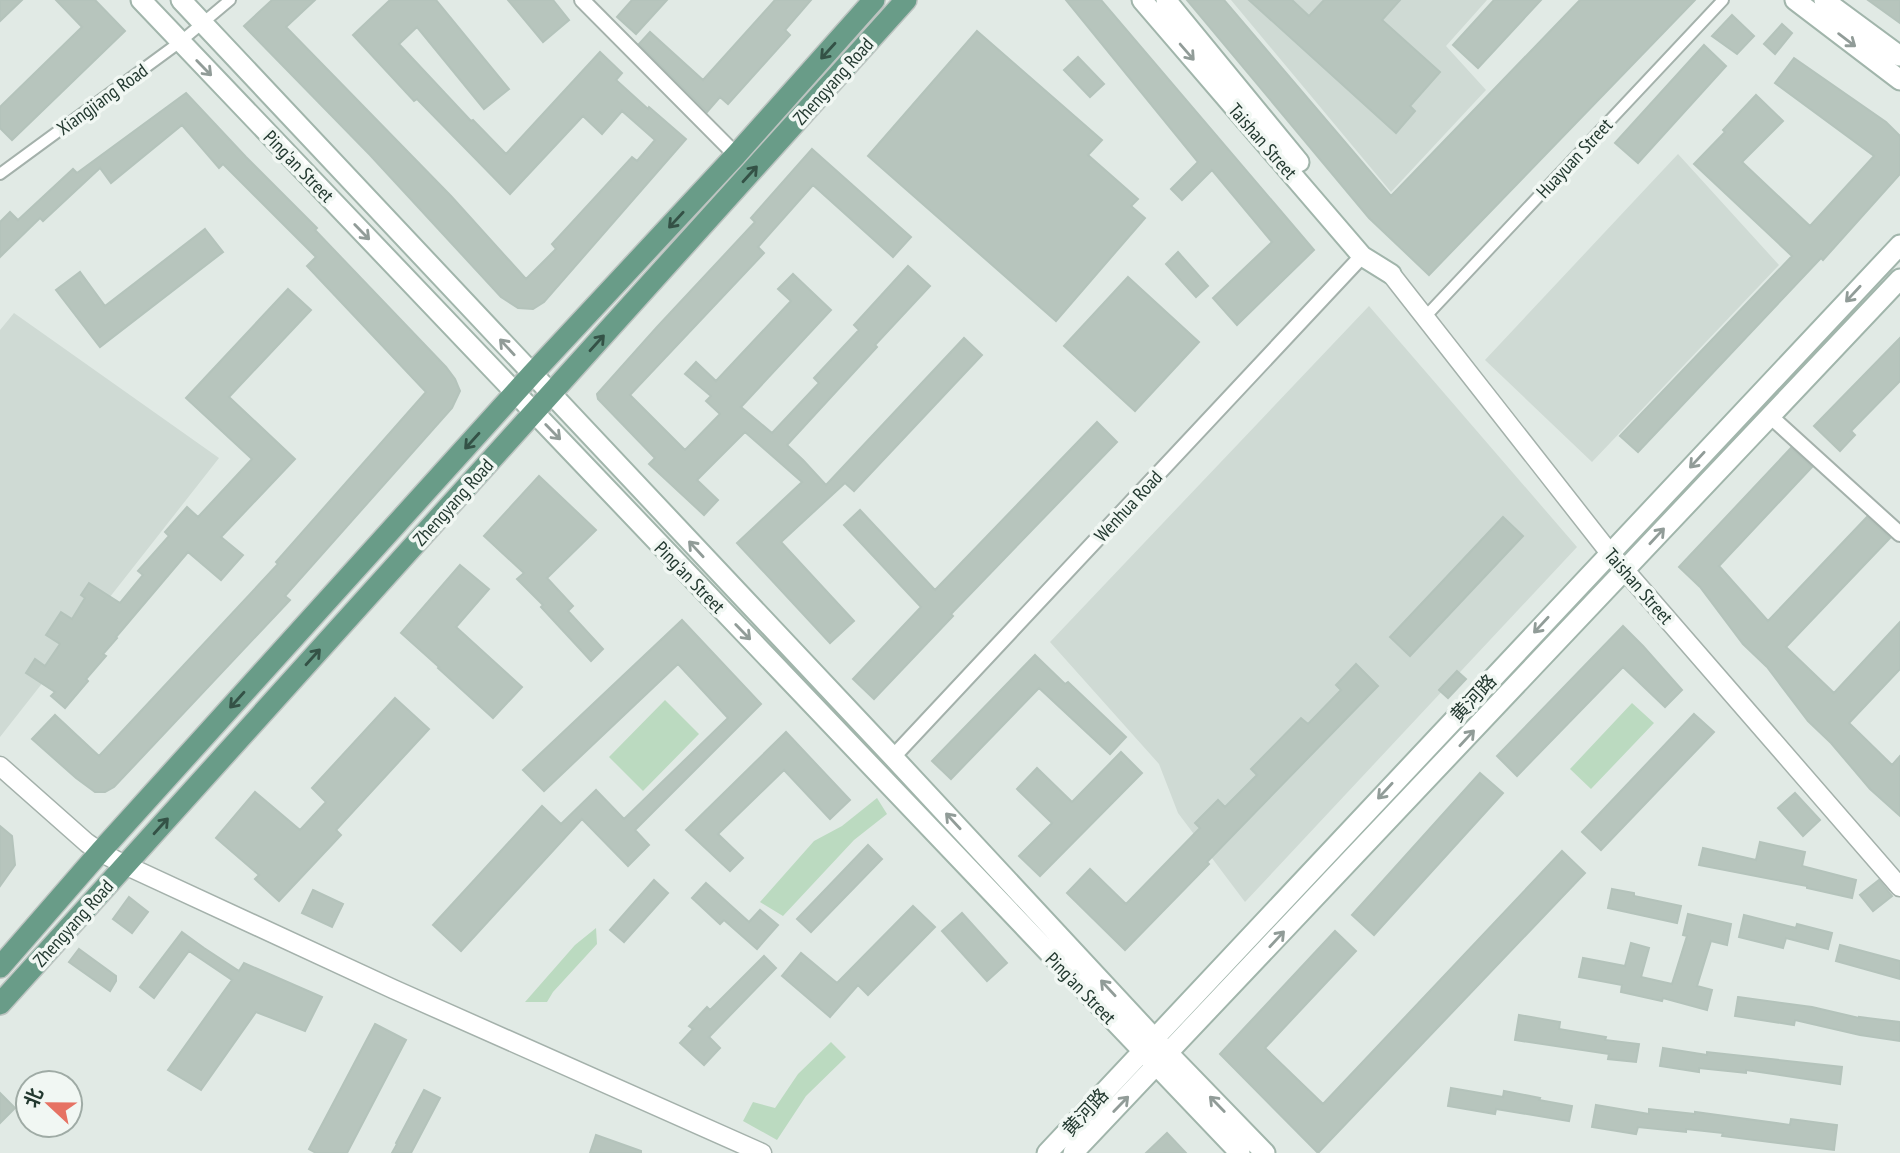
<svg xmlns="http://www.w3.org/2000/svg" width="1900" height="1153" font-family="'PT Sans Narrow','Noto Sans SC',sans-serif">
<rect width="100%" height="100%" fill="#e1eae5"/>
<path fill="#cfdad4" d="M 1231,0 L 1487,0 L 1446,46 L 1486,90 L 1391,192 Z
M 1678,154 L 1779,265 L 1592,462 L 1485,360 Z
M 1369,306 L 1577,547 L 1245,902 L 1178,813 L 1159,764 L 1050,642 Z
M 14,313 L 219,458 L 0,737 L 0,330 Z"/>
<path fill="#bbdac0" d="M 665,700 L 699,734 L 643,791 L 609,757 Z
M 1632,703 L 1654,723 L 1591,789 L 1570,769 Z
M 877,798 L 887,814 L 854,840 L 783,916 L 760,902 L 814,841 L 842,826 Z
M 596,928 L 597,944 L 553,992 L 547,1002 L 525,1002 L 575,945 Z
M 831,1042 L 846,1057 L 806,1096 L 777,1140 L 743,1121 L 753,1102 L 775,1108 L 798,1074 Z"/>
<path fill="#b7c5bd" stroke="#b4c3bb" stroke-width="2" d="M 0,0 L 22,0 L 0,21 Z
M 56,0 L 95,0 L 125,31 L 12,140 L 0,128 L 0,107 L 82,27 Z
M 272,0 L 315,0 L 286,27 L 451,196 L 526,279 L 556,249 L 552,244 L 632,157 L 637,161 L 655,140 L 622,111 L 602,134 L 583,116 L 510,194 L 417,99 L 414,101 L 353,35 L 390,0 L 436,0 L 509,89 L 484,109 L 417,27 L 399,44 L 471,121 L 473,120 L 506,154 L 600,52 L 622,73 L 616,80 L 648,109 L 649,107 L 686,139 L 544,302 L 533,309 L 518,308 L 501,297 L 370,155 L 244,26 Z
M 508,0 L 553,0 L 569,20 L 543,42 Z
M 632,0 L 667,0 L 636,34 L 617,17 Z
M 775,0 L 811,0 L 785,30 L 790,35 L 728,104 L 720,97 L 707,112 L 639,44 L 650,32 L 703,80 Z
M 1066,0 L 1101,0 L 1314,250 L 1237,325 L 1213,298 L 1272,242 L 1212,170 L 1182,200 L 1171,189 L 1198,162 Z
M 1187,0 L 1224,0 L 1391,196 L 1580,0 L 1695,0 L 1429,275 L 1369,218 Z
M 1249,0 L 1292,0 L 1309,16 L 1324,0 L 1400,0 L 1382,20 L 1440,72 L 1410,106 L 1415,111 L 1396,133 Z
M 1494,0 L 1541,0 L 1478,68 L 1453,45 Z
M 1868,0 L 1900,0 L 1900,23 Z
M 1732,15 L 1754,36 L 1737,54 L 1712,36 Z
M 1782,24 L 1792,33 L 1775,54 L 1764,44 Z
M 977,31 L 1102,140 L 1088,155 L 1138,199 L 1131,206 L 1145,218 L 1056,321 L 868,156 Z
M 1704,45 L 1726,66 L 1638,163 L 1615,143 Z
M 1078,57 L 1104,84 L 1090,97 L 1064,70 Z
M 1794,58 L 1886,122 L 1900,136 L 1900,174 L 1823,260 L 1821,258 L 1638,452 L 1620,436 L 1792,256 L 1694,164 L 1725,132 L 1723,130 L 1756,95 L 1783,121 L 1742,162 L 1810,226 L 1874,156 L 1775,83 Z
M 186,93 L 246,157 L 317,228 L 315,230 L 446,367 L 455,379 L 460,391 L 452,408 L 285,596 L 290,600 L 114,787 L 105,792 L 95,792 L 76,778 L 32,739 L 55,715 L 99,756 L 278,564 L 276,562 L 426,392 L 307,266 L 316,257 L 223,164 L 219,168 L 182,125 L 111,183 L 100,168 L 43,221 L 40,218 L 0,257 L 0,222 L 10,212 L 18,220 L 73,169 L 77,173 Z
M 812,149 L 911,237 L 893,257 L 813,185 L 758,247 L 764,253 L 630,395 L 685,450 L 720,414 L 706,401 L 711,396 L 685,374 L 696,362 L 716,381 L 791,301 L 778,289 L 793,274 L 831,310 L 741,407 L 772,433 L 819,383 L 814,378 L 859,330 L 854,325 L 908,266 L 930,286 L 875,345 L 877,347 L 787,445 L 803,460 L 826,485 L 964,338 L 982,355 L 854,491 L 845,483 L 781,542 L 854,621 L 830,643 L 737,543 L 802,482 L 745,432 L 697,480 L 718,500 L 704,515 L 649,464 L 655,458 L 598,399 L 597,394 L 657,327 L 755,222 L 751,218 Z
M 205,229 L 223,252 L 100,347 L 56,290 L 80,272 L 105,306 Z
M 1178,252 L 1208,286 L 1196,297 L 1166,264 Z
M 1128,277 L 1199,342 L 1135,411 L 1064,346 Z
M 288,289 L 311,310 L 229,397 L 295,459 L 221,537 L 243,555 L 221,580 L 188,552 L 116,637 L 117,638 L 103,654 L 106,656 L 86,679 L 88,681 L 65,708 L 51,696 L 55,692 L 26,673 L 35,659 L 45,666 L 60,644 L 46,635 L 61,612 L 72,619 L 85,598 L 81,595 L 89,583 L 120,603 L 143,575 L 138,571 L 169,536 L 165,532 L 187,507 L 198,517 L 252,459 L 186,398 Z
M 1900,338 L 1900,381 L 1851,431 L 1855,435 L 1840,451 L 1814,426 Z
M 1097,422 L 1117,442 L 951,614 L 953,616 L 874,699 L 853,679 L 921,607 L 844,525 L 860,510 L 935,590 Z
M 1791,448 L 1812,467 L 1719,566 L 1768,621 L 1867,517 L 1890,538 L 1786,647 L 1834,693 L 1900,622 L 1900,669 L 1849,723 L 1892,765 L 1900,756 L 1900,816 L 1870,789 L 1831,743 L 1808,721 L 1767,667 L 1743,644 L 1700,587 L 1679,567 Z
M 539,476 L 596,530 L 547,578 L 573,606 L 568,611 L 603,649 L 591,661 L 541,607 L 543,605 L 517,579 L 524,573 L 484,536 Z
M 1503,517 L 1523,536 L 1410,656 L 1390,637 Z
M 460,565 L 489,589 L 456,627 L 522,687 L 493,718 L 438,668 L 439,667 L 401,633 Z
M 682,620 L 761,704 L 635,830 L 649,845 L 628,866 L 582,819 L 461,951 L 433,925 L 542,806 L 561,824 L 596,790 L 624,819 L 728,718 L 678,664 L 544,791 L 523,770 Z
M 1623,626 L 1643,646 L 1682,690 L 1665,707 L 1623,667 L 1517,776 L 1497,756 Z
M 1035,655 L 1065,684 L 1068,682 L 1126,737 L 1110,754 L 1039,688 L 951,779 L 932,761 Z
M 1356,664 L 1378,686 L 1207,862 L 1209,864 L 1125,950 L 1067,893 L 1090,869 L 1126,904 L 1200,828 L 1195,823 L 1218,800 L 1225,807 L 1257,775 L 1251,769 L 1301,718 L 1308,724 L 1341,690 L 1336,685 Z
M 1457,671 L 1466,679 L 1448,698 L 1439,690 Z
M 395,698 L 429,729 L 336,830 L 341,835 L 279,901 L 255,879 L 259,875 L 216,838 L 255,792 L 300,830 L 326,802 L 312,788 Z
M 1694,714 L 1714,732 L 1601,850 L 1582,832 Z
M 786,732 L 850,800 L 830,819 L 784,770 L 718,834 L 743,858 L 730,871 L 686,830 Z
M 1121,752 L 1142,773 L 1040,876 L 1019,856 L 1052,823 L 1017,789 L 1037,768 L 1072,802 Z
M 1480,773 L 1503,793 L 1374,935 L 1352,915 Z
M 1795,793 L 1820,820 L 1803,836 L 1778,808 Z
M 0,826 L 12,836 L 15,865 L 0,886 Z
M 1760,842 L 1805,852 L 1802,866 L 1856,880 L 1852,898 L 1807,888 L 1807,886 L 1699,865 L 1703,848 L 1756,860 Z
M 868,845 L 882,859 L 811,932 L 797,919 Z
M 1562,851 L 1585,873 L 1318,1153 L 1220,1054 L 1335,931 L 1356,951 L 1265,1048 L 1323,1104 Z
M 654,880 L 668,893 L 624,942 L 610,930 Z
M 1879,880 L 1892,896 L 1873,911 L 1860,895 Z
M 706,883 L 749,922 L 760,910 L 778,925 L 757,949 L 724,920 L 720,924 L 692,898 Z
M 1612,889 L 1634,893 L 1634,896 L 1681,906 L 1677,923 L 1608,908 Z
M 313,890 L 343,904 L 332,927 L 302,913 Z
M 129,897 L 148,912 L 132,933 L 113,919 Z
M 913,906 L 935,927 L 868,995 L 858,985 L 830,1017 L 782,976 L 801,953 L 837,983 Z
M 962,913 L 1007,963 L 987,981 L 942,931 Z
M 1688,914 L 1731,924 L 1727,945 L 1711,941 L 1697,986 L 1712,990 L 1707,1010 L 1663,998 L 1662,1001 L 1621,992 L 1622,985 L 1579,977 L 1583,958 L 1625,966 L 1631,943 L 1649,948 L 1641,977 L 1672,984 L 1687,936 L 1683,935 Z
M 1744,915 L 1796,928 L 1797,924 L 1832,933 L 1828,949 L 1786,938 L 1783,948 L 1739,937 Z
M 182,932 L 204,948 L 239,971 L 244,963 L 322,997 L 305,1031 L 256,1012 L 201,1090 L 168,1070 L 232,980 L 189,951 L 154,998 L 140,987 Z
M 1840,945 L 1900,961 L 1900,979 L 1836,961 Z
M 79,949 L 116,976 L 116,981 L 110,991 L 69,962 Z
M 764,956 L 776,968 L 709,1037 L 720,1048 L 704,1065 L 680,1043 L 693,1029 L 689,1026 L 707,1007 L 710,1010 Z
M 1738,997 L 1812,1007 L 1859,1018 L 1859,1017 L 1900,1022 L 1900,1041 L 1860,1035 L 1795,1020 L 1794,1025 L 1735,1016 Z
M 1519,1015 L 1560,1022 L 1559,1029 L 1606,1037 L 1605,1040 L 1639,1044 L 1636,1062 L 1608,1059 L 1609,1054 L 1515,1040 Z
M 375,1024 L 406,1040 L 347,1153 L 316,1153 L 309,1149 Z
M 1663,1048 L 1707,1055 L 1707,1052 L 1842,1067 L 1840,1084 L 1746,1070 L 1746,1073 L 1699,1068 L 1699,1072 L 1660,1066 Z
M 1451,1088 L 1503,1097 L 1504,1091 L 1540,1098 L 1539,1100 L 1572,1106 L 1569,1121 L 1496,1109 L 1495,1114 L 1448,1106 Z
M 424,1090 L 440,1098 L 411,1153 L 392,1153 L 397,1144 L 396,1143 Z
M 0,1093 L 15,1108 L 0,1123 Z
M 1596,1105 L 1649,1114 L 1649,1109 L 1695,1114 L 1695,1112 L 1790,1125 L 1791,1119 L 1837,1125 L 1834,1150 L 1722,1136 L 1723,1133 L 1686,1129 L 1686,1132 L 1638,1127 L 1636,1134 L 1592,1127 Z
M 1167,1133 L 1186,1153 L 1146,1153 Z
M 596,1135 L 641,1151 L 641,1153 L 590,1153 Z"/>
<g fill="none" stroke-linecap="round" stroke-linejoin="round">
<g stroke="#a4b1ab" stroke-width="14">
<path id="pedestrian" d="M 0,174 L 180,42 L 230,0
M 1426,316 L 1723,0"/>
</g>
<g stroke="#a4b1ab" stroke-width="18">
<path id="minor" d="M 582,0 L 736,155
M 1770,416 L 1900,534
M 893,757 L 1362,256"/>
</g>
<g stroke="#a4b1ab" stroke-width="21">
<path id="tertiary" d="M 1391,274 L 1609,552 L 1900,887
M 0,766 L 87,843 L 100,852 L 125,865 L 393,989 L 762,1153"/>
</g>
<g stroke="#a1b5ab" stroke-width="23">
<path id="secondary" d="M 141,0 L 1240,1153
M 181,0 L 893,757 L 1168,1053 L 1265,1153
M 1142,0 L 1362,256 L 1391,274
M 1166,0 L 1299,162
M 1795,0 L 1900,80
M 1824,0 L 1900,56
M 1047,1153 L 1900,245
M 1073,1153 L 1900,279"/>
</g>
<g stroke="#bdc4c1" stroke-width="24">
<path id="primary" d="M 0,967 L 100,852 L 532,374 L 736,155 L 874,0
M 0,1004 L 906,0"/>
</g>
<use href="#pedestrian" stroke="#fff" stroke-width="10"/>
<use href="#minor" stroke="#fff" stroke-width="14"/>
<use href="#tertiary" stroke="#fff" stroke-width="18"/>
<use href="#secondary" stroke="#fff" stroke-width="19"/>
<use href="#primary" stroke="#699c88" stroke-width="21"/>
</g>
<defs><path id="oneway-shaft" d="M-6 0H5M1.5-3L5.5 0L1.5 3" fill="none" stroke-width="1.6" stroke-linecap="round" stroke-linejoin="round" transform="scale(1.75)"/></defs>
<g stroke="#919c98">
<use href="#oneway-shaft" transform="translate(1847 40) rotate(37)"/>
<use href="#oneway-shaft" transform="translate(1187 52) rotate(49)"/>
<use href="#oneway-shaft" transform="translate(204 68) rotate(46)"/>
<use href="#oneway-shaft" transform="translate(362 232) rotate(46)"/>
<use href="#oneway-shaft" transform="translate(1853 294) rotate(133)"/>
<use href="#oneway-shaft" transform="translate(507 347) rotate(-133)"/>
<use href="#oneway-shaft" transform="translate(553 432) rotate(46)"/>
<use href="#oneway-shaft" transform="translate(1697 460) rotate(133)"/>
<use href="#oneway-shaft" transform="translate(1657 536) rotate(-47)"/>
<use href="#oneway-shaft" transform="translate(696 549) rotate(-133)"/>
<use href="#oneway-shaft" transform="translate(1541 625) rotate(133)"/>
<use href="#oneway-shaft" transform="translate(743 632) rotate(46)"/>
<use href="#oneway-shaft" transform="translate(1467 738) rotate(-47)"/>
<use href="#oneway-shaft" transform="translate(1385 791) rotate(133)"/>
<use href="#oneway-shaft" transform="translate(953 821) rotate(-133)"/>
<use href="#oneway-shaft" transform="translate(1277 939) rotate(-47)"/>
<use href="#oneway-shaft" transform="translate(1108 988) rotate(-133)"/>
<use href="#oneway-shaft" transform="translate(1121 1104) rotate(-46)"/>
<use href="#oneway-shaft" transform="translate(1217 1104) rotate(-134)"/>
</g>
<g stroke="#345246">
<use href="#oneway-shaft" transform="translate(828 51) rotate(132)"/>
<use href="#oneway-shaft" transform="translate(750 174) rotate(-48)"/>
<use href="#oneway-shaft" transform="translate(676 220) rotate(133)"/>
<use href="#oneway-shaft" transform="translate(597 343) rotate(-48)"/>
<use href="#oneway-shaft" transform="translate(472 441) rotate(132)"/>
<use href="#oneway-shaft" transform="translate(313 657) rotate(-48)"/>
<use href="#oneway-shaft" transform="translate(237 700) rotate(132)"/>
<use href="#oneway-shaft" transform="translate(161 826) rotate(-48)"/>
</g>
<g text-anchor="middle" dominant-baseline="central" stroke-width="7" stroke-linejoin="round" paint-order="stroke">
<g font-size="19" fill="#233930" stroke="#f1f7f3">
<text transform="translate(833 81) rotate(-48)">Zhengyang Road</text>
<text transform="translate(102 99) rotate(-36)">Xiangjiang Road</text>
<text transform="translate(1263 141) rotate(49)">Taishan Street</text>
<text transform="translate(1574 158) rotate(-47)">Huayuan Street</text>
<text transform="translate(299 166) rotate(46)">Ping'an Street</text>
<text transform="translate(453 502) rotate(-48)">Zhengyang Road</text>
<text transform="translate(1128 506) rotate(-47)">Wenhua Road</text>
<text transform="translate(690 577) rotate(46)">Ping'an Street</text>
<text transform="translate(1639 586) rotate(49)">Taishan Street</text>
<text transform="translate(1473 698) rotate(-47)">黄河路</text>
<text transform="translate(73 923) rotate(-48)">Zhengyang Road</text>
<text transform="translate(1081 988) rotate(46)">Ping'an Street</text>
<text transform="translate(1085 1112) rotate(-47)">黄河路</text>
</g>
</g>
<g transform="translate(49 1104) rotate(292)"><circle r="33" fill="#f1f7f3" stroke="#9faba5" stroke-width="2"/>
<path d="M0-5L12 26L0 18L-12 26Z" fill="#e67263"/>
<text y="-10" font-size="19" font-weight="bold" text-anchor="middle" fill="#233930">北</text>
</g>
</svg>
